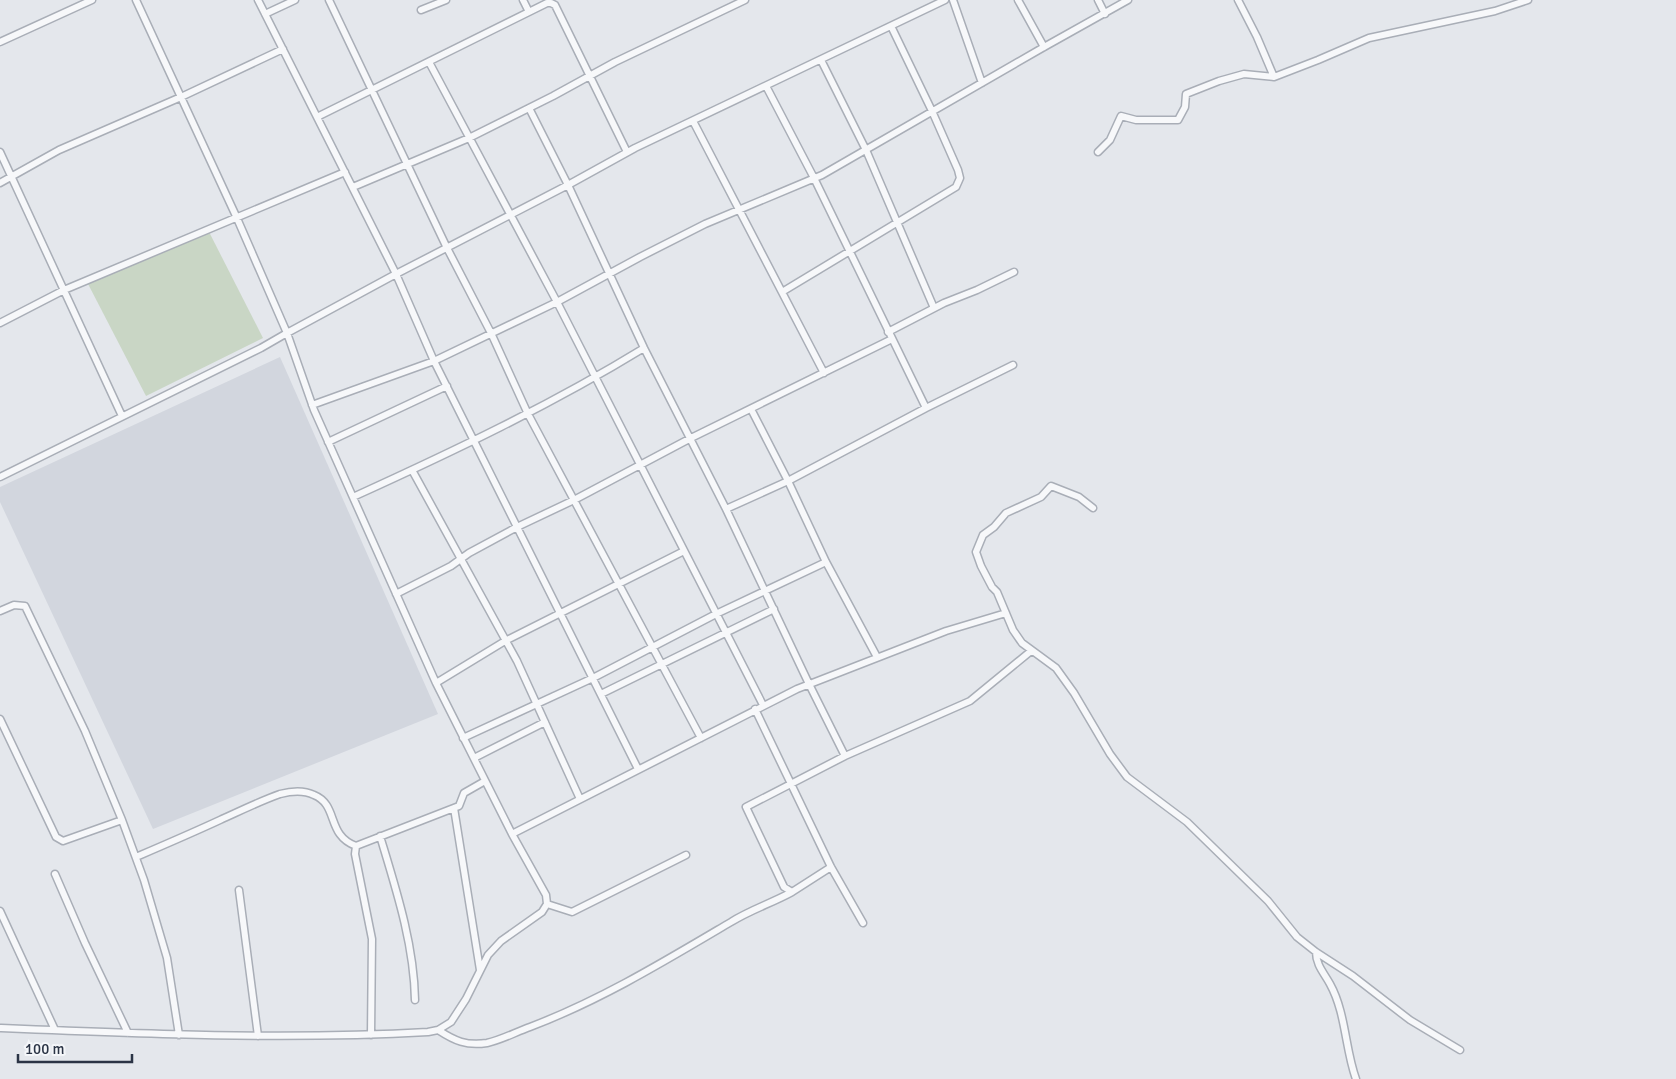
<svg xmlns="http://www.w3.org/2000/svg" width="1676" height="1079" font-family="Signika,sans-serif">
<rect width="100%" height="100%" fill="#e4e7ec"/>
<path fill="#d2d6de" d="M 280,357 L 438,714 L 153,829 L 0,502 L 0,487 Z"/>
<path fill="#c9d6c5" d="M 206,226 L 263,338 L 146,396 L 87,282 Z"/>
<g fill="none" stroke-linecap="round" stroke-linejoin="round">
<g stroke="#a9aeb7" stroke-width="9">
<path id="minor" d="M 258,0 L 396,274 L 434,361 L 638,769
M 329,0 L 447,248 L 491,333 L 528,414 L 701,738
M 523,0 L 529,12
M 953,0 L 982,83
M 1018,0 L 1044,47
M 1098,0 L 1105,14
M 1238,0 L 1257,37 L 1274,77
M 421,10 L 446,0
M 265,14 L 295,0
M 0,42 L 92,0
M 821,60 L 866,150 L 934,308
M 429,62 L 557,302 L 763,705
M 766,86 L 814,178 L 926,408
M 529,108 L 568,185 L 644,348 L 726,509 L 809,684 L 845,756
M 317,117 L 547,3 L 551,3 L 555,5 L 627,152
M 693,121 L 824,373
M 0,152 L 122,416
M 1098,152 L 1110,140 L 1121,116 L 1136,120 L 1178,120 L 1185,107 L 1186,94 L 1219,81 L 1244,74 L 1274,77 L 1318,60 L 1369,38 L 1495,11 L 1528,0
M 0,183 L 59,150 L 181,97 L 283,49
M 353,187 L 469,138 L 553,96 L 615,62 L 745,0
M 782,292 L 956,187 L 960,178 L 958,170 L 932,111 L 891,26
M 0,323 L 64,290 L 345,172
M 888,332 L 944,303 L 977,290 L 1014,272
M 312,405 L 434,361 L 557,302 L 640,257 L 705,224 L 822,175 L 1044,47 L 1128,0
M 751,409 L 788,481 L 826,562 L 877,657
M 328,442 L 447,386
M 412,470 L 517,661 L 580,799
M 0,477 L 261,348 L 287,333 L 396,274 L 568,185 L 635,148 L 945,0
M 353,497 C 452,452 551,405 644,348
M 1093,508 L 1079,497 L 1051,486 L 1041,497 L 1006,513 L 994,527 L 983,535 L 976,552 L 981,566 L 992,587 L 997,592 L 1013,630 L 1022,643 L 1056,668 L 1074,693 L 1110,754 L 1127,777 L 1187,822 L 1268,901 L 1297,937 L 1316,952 L 1353,976 L 1410,1020 L 1460,1050
M 726,509 L 788,481 L 926,408 L 1013,365
M 396,594 L 451,566 L 469,553 L 517,527 L 574,500 L 691,438 L 892,339
M 0,611 L 14,605 L 25,606 L 85,731 L 122,820 L 144,880 L 167,958 L 179,1035
M 436,683 L 505,641 L 684,551
M 601,694 L 774,609
M 755,709 L 831,867 L 863,923
M 0,719 L 56,837 L 63,841 L 122,820
M 463,738 L 593,678 L 716,614 L 826,562
M 474,758 L 545,722
M 454,808 L 480,970
M 512,834 L 797,689 L 946,631 L 1006,613
M 380,836 C 396,889 414,944 415,1000
M 356,846 L 355,854 L 372,939 L 371,1035
M 136,857 C 164,845 192,833 220,820 C 240,811 260,801 280,794 C 291,791 304,790 314,795 C 339,805 326,835 356,846 L 459,806 L 464,793 L 485,781
M 831,867 L 792,892 L 784,887 L 746,807 L 845,756 L 970,701 L 1031,651
M 55,874 L 85,943 L 128,1033
M 239,890 L 258,1036
M 547,904 L 572,912 L 686,855
M 0,911 L 55,1030
M 1316,952 C 1316,965 1324,973 1330,984 C 1346,1013 1345,1049 1356,1079
M 0,1028 C 143,1034 285,1040 428,1032 L 438,1030 L 451,1022 L 466,999 L 488,955 L 501,941 L 542,912 L 547,904 L 546,895 L 512,834 L 436,683 L 314,410 L 287,333 L 236,216 L 136,0
M 438,1030 C 455,1041 466,1046 487,1043 C 501,1040 516,1032 530,1027 C 601,1000 665,961 731,922 C 750,910 772,903 792,892"/>
</g>
<use href="#minor" stroke="#f7f8fa" stroke-width="6"/>
</g>
<path d="M18 1054v8h114v-8" fill="none" stroke="#2b3445" stroke-width="2.5"/>
<text x="25" y="1054" font-size="15" fill="#2b3445" stroke="#f4f6f9" stroke-width="4" paint-order="stroke">100 m</text>
</svg>
